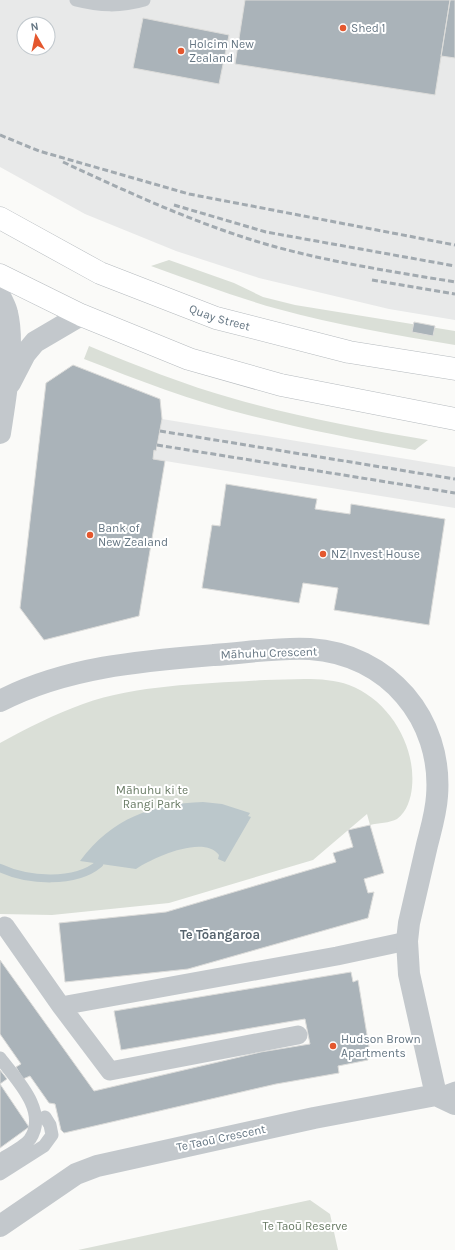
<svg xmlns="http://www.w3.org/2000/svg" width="455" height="1250" font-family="Karla,sans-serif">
<rect width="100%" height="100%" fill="#fafaf8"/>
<path fill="#e8e9e9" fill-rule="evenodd" d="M 0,0 L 455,0 L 455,320 L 389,309 L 259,278 L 176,251 L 85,214 L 0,167 ZM 24,24 L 48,24 L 48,48 L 24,48 Z
M 162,419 L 455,467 L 455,508 L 153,459 L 154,450 L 157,450 Z"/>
<path fill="#dadfd7" d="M 169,260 L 234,283 L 263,297 L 295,305 L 455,331 L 455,345 C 396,335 336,325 278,309 C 235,297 193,281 151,266 Z
M 89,346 C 137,366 185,385 235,399 C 298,417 363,429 428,440 L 415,450 C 359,440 303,429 248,415 C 192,401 138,380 84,359 Z
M 265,680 C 291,680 324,676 349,685 C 389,700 416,745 412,787 C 411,798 407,812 397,819 C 390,823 378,823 370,825 L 367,814 L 313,860 L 169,903 L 52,915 L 0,914 L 0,743 C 27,728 55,714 83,704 C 140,684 205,684 265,680 Z
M 310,1200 L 330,1214 L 338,1250 L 78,1250 Z"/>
<path fill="#bbc7cb" d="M 203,802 L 222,804 L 250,813 L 248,816 L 251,817 L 225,862 L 218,859 L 219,855 C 204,834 152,858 136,869 L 80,861 C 112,818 152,804 203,802 Z"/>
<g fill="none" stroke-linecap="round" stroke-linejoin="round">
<path stroke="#bbc7cb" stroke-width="8" d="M 0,868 C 28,881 75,884 99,864"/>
</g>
<path fill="#aab3b9" stroke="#dcdcda" d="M 245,0 L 450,0 L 435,95 L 235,64 Z
M 450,0 L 455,0 L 455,58 L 441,56 Z
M 143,18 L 229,35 L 219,84 L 133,68 Z
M 414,322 L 435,326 L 433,336 L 412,332 Z
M 73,365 L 160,399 L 162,419 L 156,451 L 154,450 L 153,459 L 165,461 L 139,616 L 44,640 L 20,608 L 46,383 Z
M 226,484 L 317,499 L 315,509 L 350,514 L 351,504 L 445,519 L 429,625 L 334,610 L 338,588 L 303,583 L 299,603 L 202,588 L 212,525 L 220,526 Z
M 370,825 L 384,873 L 364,879 L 368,893 L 374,892 L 368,918 L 188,969 L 65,982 L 59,923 L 166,912 L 336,862 L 333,853 L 353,847 L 348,830 Z
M 0,960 L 94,1091 L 261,1052 L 310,1044 L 305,1019 L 121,1050 L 114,1011 L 351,972 L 353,982 L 358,980 L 369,1047 L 365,1048 L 368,1060 L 338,1066 L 339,1073 L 276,1084 L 64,1133 L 61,1130 L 55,1104 L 49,1103 L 30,1076 L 23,1079 L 16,1067 L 21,1064 L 0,1034 Z
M 0,1070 L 7,1079 L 0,1084 Z
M 0,1084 L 29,1127 L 0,1148 Z"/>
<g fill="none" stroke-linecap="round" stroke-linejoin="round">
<g stroke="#b5babe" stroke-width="23">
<g id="primary">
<path id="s1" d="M 0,218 L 100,273 L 216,318 L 349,352 L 455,369"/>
<path d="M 0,275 L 81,315 L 189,359 L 281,385 L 455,419"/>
</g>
</g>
<path stroke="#c3c8cc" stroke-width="13" d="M 76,0 C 100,6 120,7 144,0
M 0,1058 C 15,1078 49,1111 30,1139 C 25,1146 8,1155 0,1160
M 436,1095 L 455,1088
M 0,1174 L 44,1146 L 52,1135 L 50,1125 L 45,1117"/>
<path stroke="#c3c8cc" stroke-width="19" d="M 5,926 L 61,1006 L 110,1071 L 298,1035
M 61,1006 L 337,956 L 407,941"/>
<path stroke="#c3c8cc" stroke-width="22" d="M 0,296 C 2,301 6,307 7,313 C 15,345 5,400 0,433
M 10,383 L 25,354 L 35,342 L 81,315
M 0,701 C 66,667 141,661 214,655 C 245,653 279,647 310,649 C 388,654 443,719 437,796 C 436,813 431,829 427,845 C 421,871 415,897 409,923 L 407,941 L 409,974 L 436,1095
M 0,1226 L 76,1174 L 97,1166 L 314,1118 L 436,1095 L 455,1104"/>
<use href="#primary" stroke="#fff" stroke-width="22"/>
<path stroke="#a2aab0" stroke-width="3" stroke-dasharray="6 3" stroke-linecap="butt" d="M 0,135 L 39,151 L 189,194 L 455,245
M 63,162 C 132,194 203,227 276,247 C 335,263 395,272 455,282
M 174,205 L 266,232 L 455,266
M 372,280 L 455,294
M 160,431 L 455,479
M 157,445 L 455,493"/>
</g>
<g fill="#e4572e" stroke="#fff" stroke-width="1.5">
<circle cx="343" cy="28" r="4"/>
<circle cx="181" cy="51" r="4"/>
<circle cx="90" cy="535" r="4"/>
<circle cx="323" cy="554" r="4"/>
<circle cx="333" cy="1046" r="4"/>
</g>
<g text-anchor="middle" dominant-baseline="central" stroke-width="4" stroke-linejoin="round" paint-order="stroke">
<g font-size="12" fill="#657683" stroke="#fff" text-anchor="start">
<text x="351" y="28">Shed 1</text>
<text x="189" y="44">Holcim New<tspan x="189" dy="14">Zealand</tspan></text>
<text x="98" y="528">Bank of<tspan x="98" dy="14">New Zealand</tspan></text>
<text x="331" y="554">NZ Invest House</text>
<text x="341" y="1039">Hudson Brown<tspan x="341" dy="14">Apartments</tspan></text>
</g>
<g font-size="12" fill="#657683" stroke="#fff">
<text stroke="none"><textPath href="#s1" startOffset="242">Quay Street</textPath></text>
<text transform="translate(269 653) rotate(-2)">Māhuhu Crescent</text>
<text transform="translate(221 1138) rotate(-12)">Te Taoū Crescent</text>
</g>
<g font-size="12" fill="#687a64" stroke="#fff">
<text x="152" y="790">Māhuhu ki te<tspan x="152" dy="14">Rangi Park</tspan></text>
<text x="305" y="1226">Te Taoū Reserve</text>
</g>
<g font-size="13" font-weight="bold" fill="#57646e" stroke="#fff">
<text x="220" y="934">Te Tōangaroa</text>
</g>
</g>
<g transform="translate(36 36) rotate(351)"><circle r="19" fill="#ffffff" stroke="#c1c8cd"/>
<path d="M0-3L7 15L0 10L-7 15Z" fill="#e4572e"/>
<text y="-6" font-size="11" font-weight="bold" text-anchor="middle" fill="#657683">N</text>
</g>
</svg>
